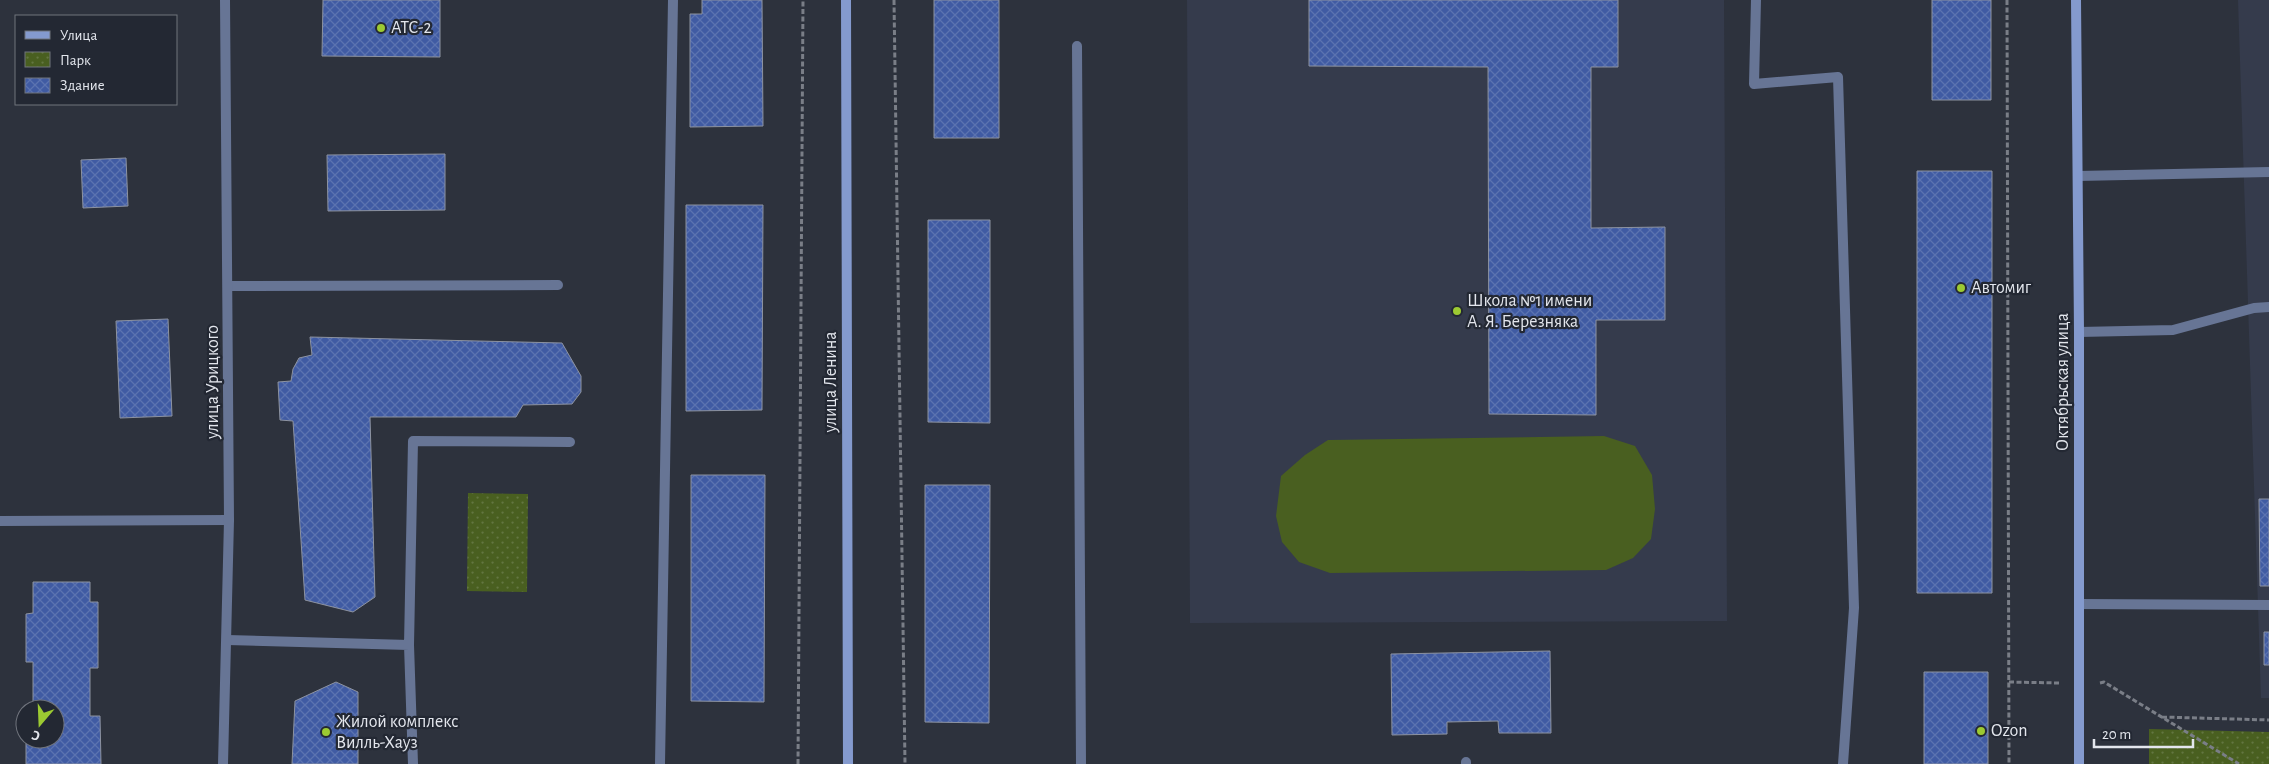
<svg xmlns="http://www.w3.org/2000/svg" width="2269" height="764" font-family="'Alegreya Sans',sans-serif">
<defs>
<pattern id="park-dots" width="8" height="8" patternUnits="userSpaceOnUse" patternTransform="scale(1.25)"><rect width="8" height="8" fill="#495f20"/><path d="M2 2h.1M6 6h.1" fill="none" stroke="#637641" stroke-width="1.8" stroke-linecap="round"/></pattern>
<pattern id="building-cross-hatch" width="8" height="8" patternUnits="userSpaceOnUse" patternTransform="scale(1.25)"><rect width="8" height="8" fill="#405ba3"/><path d="M0 0l8 8M0 8l8-8" fill="none" stroke="#5b73b0"/></pattern>
</defs>
<rect width="100%" height="100%" fill="#2d323d"/>
<path fill="#353b4c" d="M 1187,0 L 1724,0 L 1727,621 L 1190,623 Z
M 2238,0 L 2269,0 L 2269,698 L 2261,698 Z"/>
<path fill="url(#park-dots)" d="M 468,493 L 528,494 L 527,592 L 467,591 Z
M 2149,729 L 2269,732 L 2269,764 L 2149,764 Z"/>
<path fill="#495f20" d="M 1604,436 L 1635,446 L 1652,475 L 1655,509 L 1651,539 L 1633,558 L 1606,570 L 1330,573 L 1299,562 L 1282,542 L 1276,516 L 1281,476 L 1305,455 L 1328,440 Z"/>
<path fill="url(#building-cross-hatch)" stroke="#8d93a1" d="M 323,0 L 440,0 L 440,57 L 322,56 Z
M 702,0 L 762,0 L 763,126 L 690,127 L 690,14 L 702,14 Z
M 934,0 L 999,0 L 999,138 L 934,138 Z
M 1309,0 L 1618,0 L 1618,67 L 1591,67 L 1591,228 L 1665,227 L 1665,320 L 1596,320 L 1596,415 L 1489,414 L 1488,67 L 1309,66 Z
M 1932,0 L 1991,0 L 1991,100 L 1932,100 Z
M 445,154 L 445,210 L 328,211 L 327,155 Z
M 126,158 L 128,206 L 83,208 L 81,160 Z
M 1917,171 L 1992,171 L 1992,593 L 1917,593 Z
M 686,205 L 763,205 L 762,410 L 686,411 Z
M 928,220 L 990,220 L 990,423 L 928,422 Z
M 168,319 L 172,416 L 120,418 L 116,321 Z
M 310,337 L 562,343 L 581,376 L 581,392 L 572,404 L 523,405 L 516,417 L 370,417 L 375,597 L 353,612 L 305,600 L 293,421 L 280,420 L 278,382 L 291,381 L 293,369 L 299,358 L 312,355 Z
M 691,475 L 765,475 L 764,702 L 691,701 Z
M 925,485 L 990,485 L 989,723 L 925,722 Z
M 2259,499 L 2269,499 L 2269,586 L 2260,586 Z
M 33,582 L 90,582 L 90,602 L 98,602 L 98,668 L 90,668 L 90,716 L 100,716 L 101,764 L 26,764 L 26,739 L 55,739 L 55,709 L 33,709 L 33,662 L 26,662 L 26,614 L 33,613 Z
M 2264,632 L 2269,632 L 2269,665 L 2264,665 Z
M 1550,651 L 1551,733 L 1499,733 L 1498,721 L 1447,722 L 1447,734 L 1392,735 L 1391,654 Z
M 1924,672 L 1988,672 L 1988,764 L 1924,764 Z
M 336,682 L 358,692 L 358,764 L 292,764 L 295,701 Z"/>
<g fill="none" stroke-linecap="round" stroke-linejoin="round">
<path stroke="#7a7e87" stroke-width="3" stroke-dasharray="5 2.5" stroke-linecap="butt" d="M 894,0 L 905,764
M 2007,0 L 2009,764
M 2009,682 L 2059,683
M 2100,683 L 2104,682 L 2239,764
M 2162,717 L 2269,720
M 798,764 L 803,0"/>
<path stroke="#677595" stroke-width="10" d="M 1756,0 L 1754,84 L 1838,77 L 1854,608 L 1843,764
M 1077,46 L 1081,764
M 2078,176 L 2269,172
M 229,286 L 558,285
M 2079,332 L 2173,330 L 2254,308 L 2269,307
M 0,521 L 229,520
M 2079,604 L 2269,605
M 227,640 L 409,645
M 413,764 L 409,645 L 413,441 L 570,442
M 660,764 L 673,0"/>
<path stroke="#677595" stroke-width="10" d="M 1466,762 L 1466,764
M 223,764 L 229,520 L 225,0"/>
<path stroke="#849ace" stroke-width="10" d="M 846,0 L 848,764
M 2076,0 L 2079,332 L 2079,764"/>
</g>
<g fill="#9cca32" stroke="#232833" stroke-width="2">
<circle cx="381" cy="28" r="5"/>
<circle cx="1961" cy="288" r="5"/>
<circle cx="1457" cy="311" r="5"/>
<circle cx="1981" cy="731" r="5"/>
<circle cx="326" cy="732" r="5"/>
</g>
<g text-anchor="middle" dominant-baseline="central" stroke-width="4.5" stroke-linejoin="round" paint-order="stroke">
<g font-size="18" fill="#e3e6ed" stroke="#232833" text-anchor="start">
<text x="391" y="28">АТС-2</text>
<text x="1971" y="288">Автомиг</text>
<text x="1467" y="301">Школа №1 имени<tspan x="1467" dy="21">А. Я. Березняка</tspan></text>
<text x="336" y="722">Жилой комплекс<tspan x="336" dy="21">Вилль-Хауз</tspan></text>
<text x="1991" y="731">Ozon</text>
</g>
<g font-size="18" fill="#e3e6ed" stroke="#232833">
<text transform="translate(213 382) rotate(-90)">улица Урицкого</text>
<text transform="translate(831 382) rotate(-90)">улица Ленина</text>
<text transform="translate(2063 382) rotate(-90)">Октябрьская улица</text>
</g>
</g>
<rect x="15" y="15" width="162" height="90" fill="#232833" stroke="#70747d"/>
<rect x="25" y="31" width="25" height="8" fill="#849ace" stroke="#70747d"/>
<text x="60" y="40" font-size="15" fill="#e3e6ed">Улица</text>
<rect x="25" y="52" width="25" height="15" fill="url(#park-dots)" stroke="#70747d"/>
<text x="60" y="65" font-size="15" fill="#e3e6ed">Парк</text>
<rect x="25" y="78" width="25" height="15" fill="url(#building-cross-hatch)" stroke="#70747d"/>
<text x="60" y="90" font-size="15" fill="#e3e6ed">Здание</text>
<g transform="translate(40 724) rotate(199)"><circle r="24" fill="#232833" stroke="#70747d"/>
<path d="M0-4L9 19L0 12L-9 19Z" fill="#9cca32"/>
<text y="-8" font-size="14" font-weight="bold" text-anchor="middle" fill="#e3e6ed">С</text>
</g>
<path d="M2094 739v8h99v-8" fill="none" stroke="#e3e6ed" stroke-width="2.5"/>
<text x="2102" y="739" font-size="15" fill="#e3e6ed" stroke="#232833" stroke-width="4" paint-order="stroke">20 m</text>
</svg>
